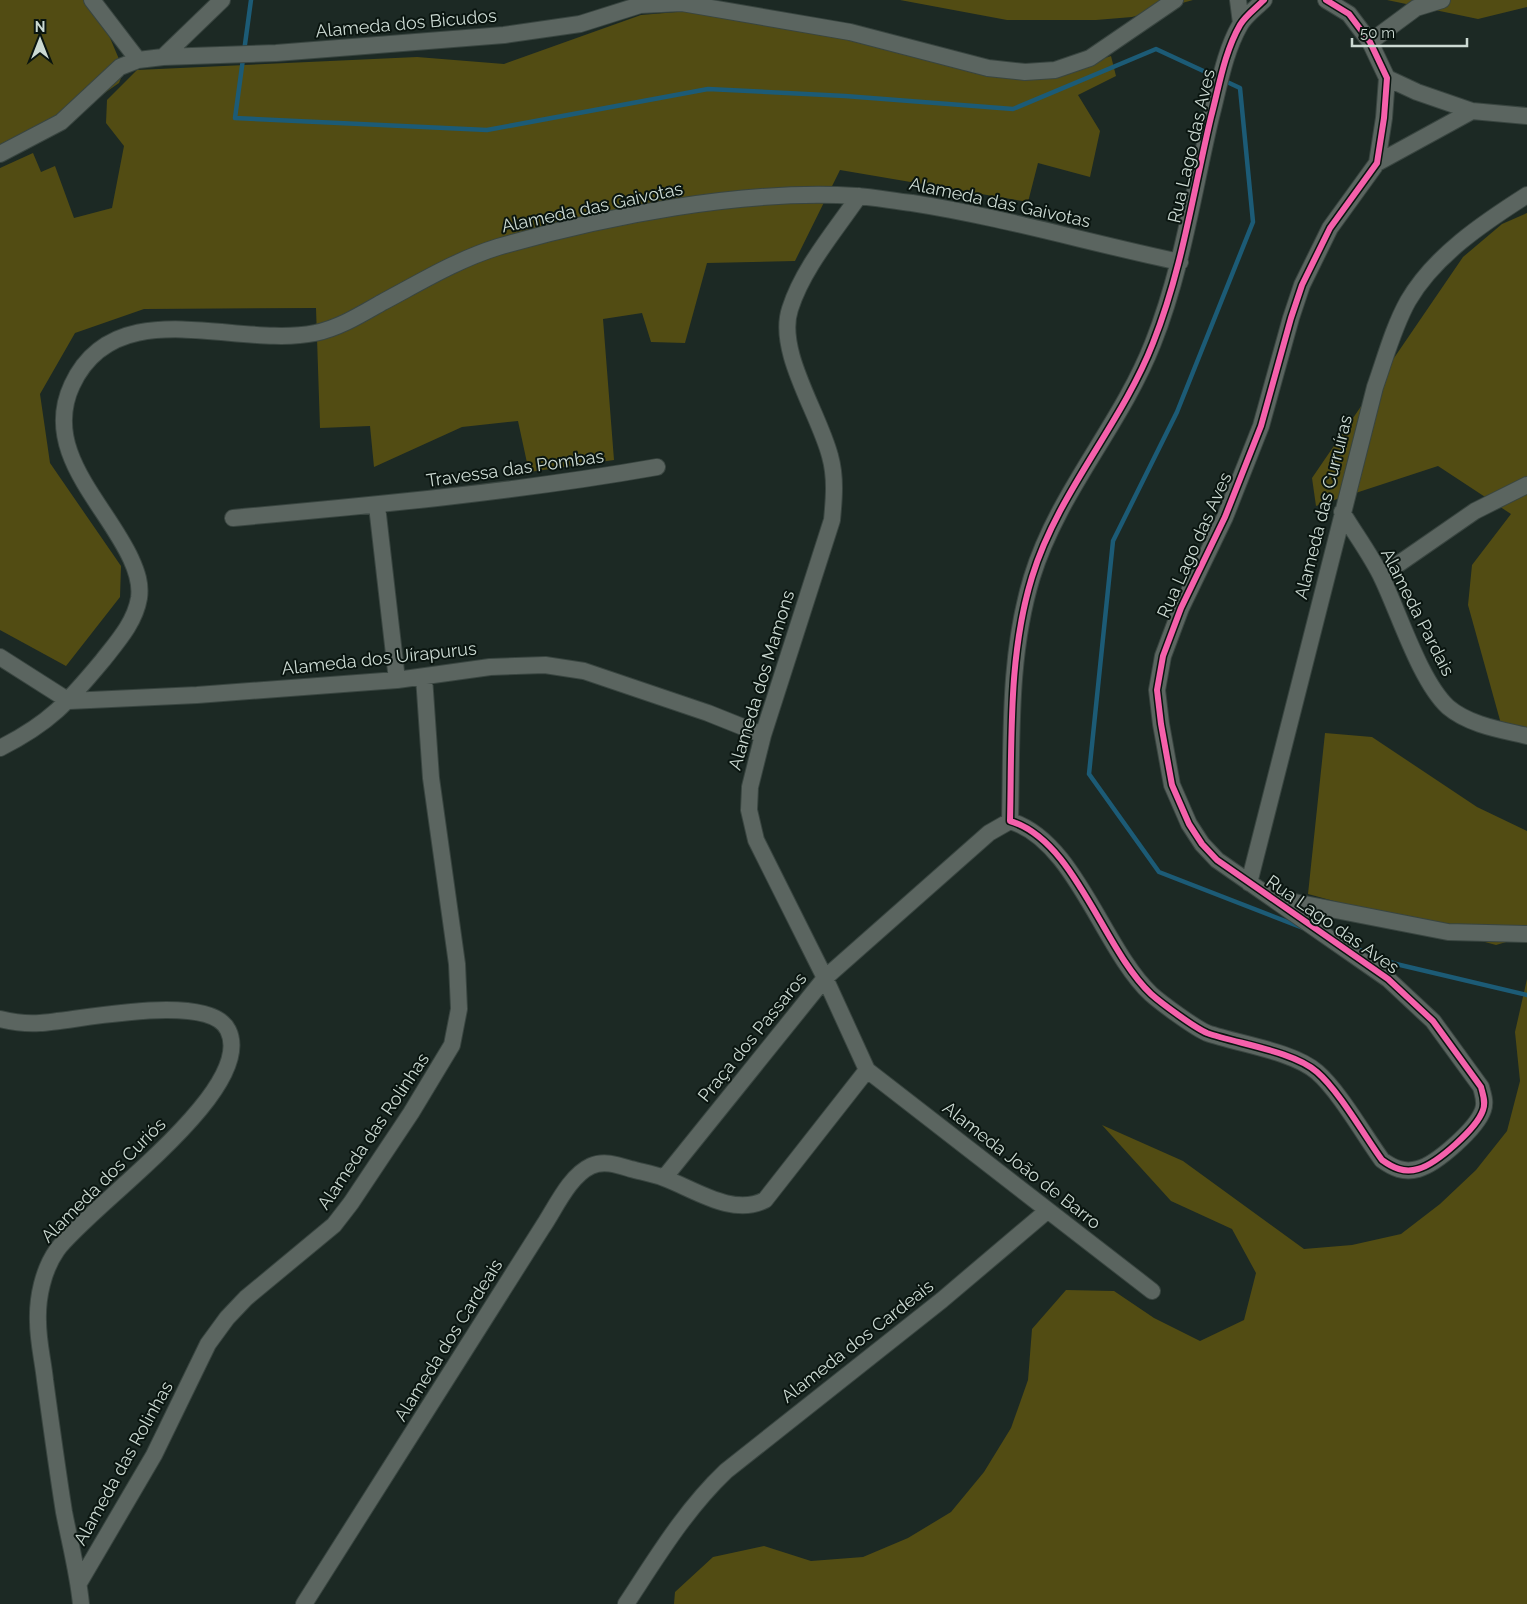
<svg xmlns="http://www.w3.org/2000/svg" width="1527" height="1604" font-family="Raleway,sans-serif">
<rect width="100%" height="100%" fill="#1c2924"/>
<path fill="#524c13" d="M 0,0 L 94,0 L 124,71 L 119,83 L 53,129 L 0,161 Z
M 900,0 L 1193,0 L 1132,17 L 1096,20 L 1007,20 Z
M 1387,0 L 1527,0 L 1527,7 L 1478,19 Z
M 689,11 L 894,35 L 1041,79 L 1111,56 L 1116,76 L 1078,95 L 1100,131 L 1090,177 L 1038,163 L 1028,202 L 840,170 L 795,261 L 707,263 L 685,343 L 651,342 L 642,313 L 603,319 L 614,460 L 529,472 L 518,421 L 462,427 L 374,467 L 370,426 L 320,428 L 316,308 L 144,309 L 75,333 L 40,394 L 50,463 L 121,566 L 120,597 L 66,666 L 0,630 L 0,168 L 33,153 L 41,172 L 55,166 L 74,218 L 112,208 L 124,146 L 106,123 L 107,100 L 137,70 L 417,57 L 504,64 L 641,15 Z
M 1527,213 L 1527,738 L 1503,731 L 1468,605 L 1472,565 L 1511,514 L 1438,466 L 1316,506 L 1312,478 L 1463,257 L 1502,224 Z
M 1325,733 L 1372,737 L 1477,807 L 1527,831 L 1527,936 L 1496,945 L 1308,894 Z
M 1527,979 L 1527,1604 L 674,1604 L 675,1592 L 713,1557 L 764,1546 L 811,1561 L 863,1557 L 908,1538 L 951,1512 L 984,1472 L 1011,1428 L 1028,1380 L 1032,1329 L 1066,1290 L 1114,1291 L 1154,1318 L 1200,1341 L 1244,1320 L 1256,1273 L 1232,1229 L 1171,1201 L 1102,1125 L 1183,1161 L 1304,1249 L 1352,1245 L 1401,1234 L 1440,1204 L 1476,1170 L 1507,1131 L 1520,1081 L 1515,1032 Z"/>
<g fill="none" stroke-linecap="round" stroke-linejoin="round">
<path stroke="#1c5b76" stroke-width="4.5" d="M 251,0 L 235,118 L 487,130 L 708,89 L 845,96 L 1013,109 L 1156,49 L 1240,88 L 1253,222 L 1177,412 L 1113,541 L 1089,774 L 1159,872 L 1303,928
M 1357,949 L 1396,964 L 1527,995"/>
<g stroke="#394540" stroke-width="18">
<path id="minor" d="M 92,0 L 138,60
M 1238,0 L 1241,23
M 1264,0 C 1256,8 1245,16 1240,25 C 1224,53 1219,87 1211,117 C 1193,193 1182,270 1153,343 C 1121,425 1058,492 1032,577 C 1008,655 1012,740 1010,821 C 1075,840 1103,949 1151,994 C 1161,1003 1195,1028 1207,1033 C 1238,1044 1293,1051 1317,1072 C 1339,1091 1364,1135 1382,1160 C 1393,1168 1404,1173 1418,1169 C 1437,1164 1477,1128 1483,1110 C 1486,1102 1483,1095 1481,1087 L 1433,1021 L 1388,979 L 1217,860 L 1202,844 L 1189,824 L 1172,785 L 1161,724 L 1157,690 L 1163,656 L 1181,608 L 1225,517 L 1261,426 L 1291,318 L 1302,285 L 1330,228 L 1377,163 L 1384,118 L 1387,78 L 1370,42 L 1349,14 L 1326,0
M 1370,42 L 1416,8 L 1442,0
M 163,57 L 222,0
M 1387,78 L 1417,92 L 1472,111 L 1527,116
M 0,154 L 61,122 L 120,67 L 138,60 L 163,57 L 276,53 L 504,35 L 580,24 L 640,5 L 682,3 L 850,32 L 988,68 L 1025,72 L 1055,70 L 1090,58 L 1175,0
M 1377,163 L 1472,111
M 859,196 C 835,231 803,268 790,309 C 776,351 819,413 830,456 C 836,477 834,499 832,520 L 763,735 L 750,787 L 749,810 L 756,840 L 825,978 L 867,1070 L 1152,1291
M 377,506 L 397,680
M 1342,512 C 1355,534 1371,555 1382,578 C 1399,613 1420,681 1448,707 C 1469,725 1502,730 1527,736
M 233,518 C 375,505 516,492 657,467
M 1381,576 L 1475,511 L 1527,485
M 0,657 L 69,701 L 197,695 L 397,680 L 490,667 L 545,665 L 584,671 L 708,713 L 763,735
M 0,748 C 50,723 68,702 103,660 C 118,641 135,622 139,598 C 141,584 137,572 131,559 C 106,504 41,451 72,385 C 116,290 237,349 315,333 C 339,328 360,315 381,303 C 419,283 456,260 498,247 C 605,216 744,189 856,196 C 874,197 893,201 912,203 C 1002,217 1090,243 1180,262
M 1249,883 L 1375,387 C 1385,359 1393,328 1408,301 C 1434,256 1483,223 1527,195
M 1279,899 L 1448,932 L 1527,934
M 0,1019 C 12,1022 27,1024 40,1023 C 77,1021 209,991 228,1030 C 258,1090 89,1206 57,1250 C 43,1270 37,1298 38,1322 C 38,1341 43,1361 45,1380 C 51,1424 57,1468 64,1512 C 70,1543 78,1573 81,1604
M 664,1178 L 825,978 L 989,833 L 1010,821
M 79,1583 L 154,1455 L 208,1344 L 227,1318 L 246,1298 L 334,1225 L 351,1203 L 411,1113 L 452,1045 L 459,1009 L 457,964 L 431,778 L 424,677
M 304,1604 L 542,1228 C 555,1209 569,1176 591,1166 C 604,1160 618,1165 631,1169 C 642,1172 654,1174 664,1178 C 694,1189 733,1217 765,1200 L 867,1070
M 626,1604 C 657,1557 685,1510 726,1471 L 942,1300 L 1047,1211"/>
</g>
<use href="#minor" stroke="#5b6560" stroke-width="16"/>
<g stroke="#0a1510" stroke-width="9">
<path id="cycleway" d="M 1264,0 C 1256,8 1245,16 1240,25 C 1224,53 1219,87 1211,117 C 1193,193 1182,270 1153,343 C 1121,425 1058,492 1032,577 C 1008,655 1012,740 1010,821 C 1075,840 1103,949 1151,994 C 1161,1003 1195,1028 1207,1033 C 1238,1044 1293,1051 1317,1072 C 1339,1091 1364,1135 1382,1160 C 1393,1168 1404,1173 1418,1169 C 1437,1164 1477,1128 1483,1110 C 1486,1102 1483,1095 1481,1087 L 1433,1021 L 1388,979 L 1217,860 L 1202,844 L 1189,824 L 1172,785 L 1161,724 L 1157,690 L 1163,656 L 1181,608 L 1225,517 L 1261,426 L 1291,318 L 1302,285 L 1330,228 L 1377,163 L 1384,118 L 1387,78 L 1370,42 L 1349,14 L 1326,0"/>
</g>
<use href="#cycleway" stroke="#f560ab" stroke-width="6"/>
</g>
<g text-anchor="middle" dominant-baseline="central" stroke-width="4" stroke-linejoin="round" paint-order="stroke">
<g font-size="18" fill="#ccdad3" stroke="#0a1510">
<text transform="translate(406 23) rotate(-5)">Alameda dos Bicudos</text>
<text transform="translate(1191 146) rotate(-77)">Rua Lago das Aves</text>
<text transform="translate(1000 202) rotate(12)">Alameda das Gaivotas</text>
<text transform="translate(592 207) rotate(-12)">Alameda das Gaivotas</text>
<text transform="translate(515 468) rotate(-8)">Travessa das Pombas</text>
<text transform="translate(1323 507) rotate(-76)">Alameda das Curruíras</text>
<text transform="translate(1194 545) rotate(-66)">Rua Lago das Aves</text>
<text transform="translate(1418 612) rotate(63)">Alameda Pardais</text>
<text transform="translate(379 658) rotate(-6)">Alameda dos Uírapurus</text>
<text transform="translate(761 680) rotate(-73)">Alameda dos Mamons</text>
<text transform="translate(1333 924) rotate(35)">Rua Lago das Aves</text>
<text transform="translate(752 1037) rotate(-51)">Praça dos Passaros</text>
<text transform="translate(373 1131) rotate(-56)">Alameda das Rolinhas</text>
<text transform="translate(1022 1165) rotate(38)">Alameda João de Barro</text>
<text transform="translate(103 1180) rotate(-45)">Alameda dos Curiós</text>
<text transform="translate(448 1340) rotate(-58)">Alameda dos Cardeais</text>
<text transform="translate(857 1341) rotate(-38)">Alameda dos Cardeais</text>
<text transform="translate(123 1463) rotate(-61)">Alameda das Rolinhas</text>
</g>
</g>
<g transform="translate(40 40)" stroke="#0a1510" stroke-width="4" paint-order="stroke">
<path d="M0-4L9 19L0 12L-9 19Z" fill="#ccdad3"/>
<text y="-8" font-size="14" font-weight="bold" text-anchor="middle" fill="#ccdad3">N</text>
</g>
<path d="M1352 38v8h115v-8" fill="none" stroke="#ccdad3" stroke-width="2.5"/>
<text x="1360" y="38" font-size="15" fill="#ccdad3" stroke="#0a1510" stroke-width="4" paint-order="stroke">50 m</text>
</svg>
